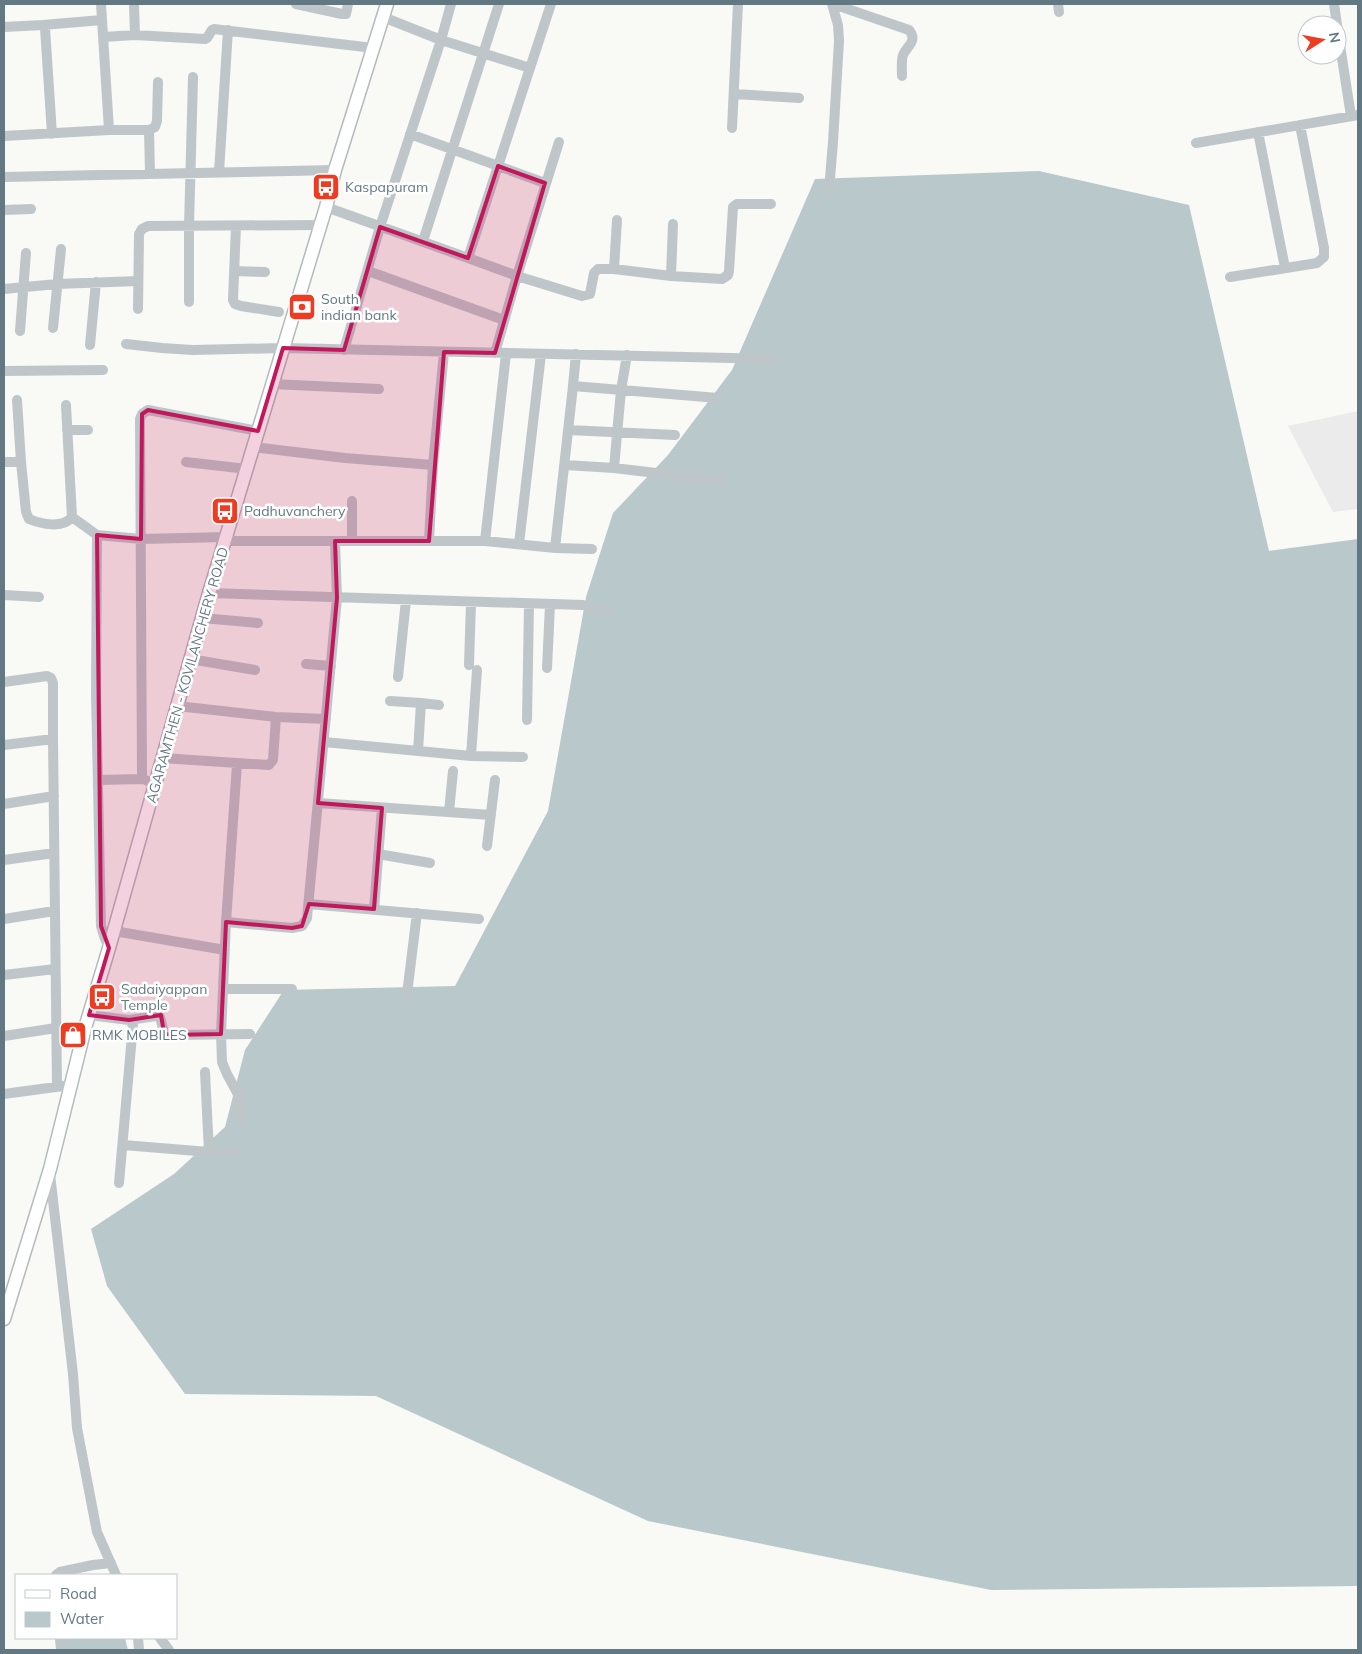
<svg xmlns="http://www.w3.org/2000/svg" width="1362" height="1654" font-family="Mulish,sans-serif">
<rect width="100%" height="100%" fill="#f9f9f6"/>
<path fill="#eaebea" d="M 1358,411 L 1358,509 L 1333,512 L 1288,426 Z"/>
<path fill="#b9c8cb" d="M 1039,171 L 1189,205 L 1269,551 L 1358,539 L 1358,1586 L 991,1590 L 648,1521 L 376,1396 L 185,1394 L 107,1286 L 91,1229 L 174,1174 L 225,1127 L 245,1050 L 284,990 L 455,986 L 548,811 L 586,597 L 613,513 L 668,455 L 732,370 L 815,179 Z
M 64,1638 L 125,1638 L 128,1650 L 63,1650 Z"/>
<g fill="none" stroke-linecap="round" stroke-linejoin="round">
<g stroke="#b3babe" stroke-width="15">
<path id="major" d="M 4,1319 L 50,1169 L 85,1028 L 109,948 L 209,593 L 326,207 L 335,170 L 387,4"/>
</g>
<path stroke="#bfc6c9" stroke-width="10" d="M 101,4 L 109,130
M 134,4 L 135,35
M 296,4 L 342,14 L 346,14 L 348,4
M 833,4 L 909,30 C 918,41 907,46 903,55 C 901,61 902,70 902,76
M 1058,4 L 1059,12
M 1334,4 L 1337,25
M 43,25 L 102,20
M 1337,26 L 1351,116
M 4,27 L 43,25 L 45,28 L 52,134
M 103,37 L 135,35 L 205,39 L 207,38 L 212,30 L 214,29 L 373,48
M 530,68 L 551,4
M 734,94 L 799,98
M 732,128 L 738,4
M 149,130 L 155,127 L 157,121 L 158,82
M 1258,132 L 1285,268
M 410,134 L 545,183
M 4,136 L 109,130 L 149,130 L 150,173
M 1196,143 L 1358,115
M 219,172 L 228,30
M 4,177 L 335,170
M 829,190 L 833,142 L 839,41 L 838,25 L 832,4
M 326,207 L 468,258 L 530,68 L 441,40 L 383,17
M 4,210 L 31,209
M 236,226 L 233,300 L 235,304 L 241,306 L 279,312
M 423,241 L 499,4
M 468,258 L 517,276 L 582,296 L 590,294 L 594,273 L 598,269 L 614,269 L 671,276 L 722,279 L 728,275 L 729,271 L 733,207 L 737,204 L 771,204
M 614,269 L 617,220
M 234,271 L 265,272
M 368,271 L 504,320
M 671,276 L 673,224
M 1230,277 L 1317,263 L 1324,257 L 1324,248 L 1300,125
M 4,289 L 57,284 L 138,281
M 189,302 L 189,226 L 193,77
M 138,309 L 139,234 L 142,229 L 148,226 L 320,225
M 53,328 L 61,249
M 20,331 L 26,253
M 126,344 L 162,348 L 193,350 L 283,348 L 774,359
M 90,345 L 96,282
M 344,350 L 380,227 L 441,40 L 451,4
M 495,353 L 517,276 L 559,142
M 4,371 L 103,370
M 272,384 L 379,389
M 573,386 L 576,354
M 17,400 L 21,462 L 26,512 L 29,519 C 41,524 63,529 72,517 L 66,405
M 67,430 L 88,430
M 568,430 L 675,435
M 253,447 L 345,458 L 433,465 L 444,352
M 4,462 L 21,462
M 186,462 L 247,469
M 565,465 L 614,468 L 723,481
M 614,468 L 621,390 L 627,355
M 72,517 L 97,535
M 225,541 L 485,541 L 555,548 L 592,549
M 352,541 L 352,501
M 429,541 L 433,465
M 485,541 L 506,354
M 519,544 L 541,354
M 555,548 L 573,386 L 718,398
M 209,593 L 583,605 L 607,611
M 4,595 L 39,597
M 202,618 L 258,623
M 190,659 L 255,670
M 306,664 L 331,666
M 469,665 L 471,602
M 547,668 L 550,605
M 398,677 L 406,600
M 4,682 L 47,676 L 51,678 L 53,683 L 53,739
M 390,701 L 421,703
M 177,706 L 276,717 L 326,719
M 527,720 L 529,604
M 324,742 L 471,756 L 523,757
M 4,745 L 53,739 L 57,1087
M 418,751 L 421,703 L 439,705
M 471,756 L 477,670
M 162,758 L 269,765 L 273,760 L 276,717
M 98,780 L 143,779
M 155,784 L 143,779 L 142,775 L 140,419 L 142,414 L 148,410 L 258,431
M 318,803 L 491,815
M 4,804 L 54,796
M 449,812 L 453,771
M 487,846 L 495,780
M 378,854 L 430,863
M 4,860 L 54,853
M 309,904 L 479,919
M 374,909 L 382,808
M 4,919 L 54,911
M 226,922 L 237,764
M 114,931 L 225,950
M 109,948 L 104,936 L 101,926 L 96,693 L 97,535 L 141,539 L 226,537
M 4,975 L 55,969
M 223,989 L 292,989
M 407,994 L 417,913
M 89,1015 L 129,1020 L 133,1024 L 119,1183
M 129,1020 L 156,1016 L 160,1017 L 164,1033 L 169,1035 L 250,1034
M 4,1036 L 56,1028 L 85,1028
M 4,1094 L 63,1086
M 241,1121 L 239,1096 L 227,1074 L 222,1062 L 221,1034 L 226,922 L 292,928 L 302,926 L 307,918 L 337,598 L 335,541
M 123,1145 L 209,1152 L 205,1072
M 209,1152 L 234,1153
M 50,1174 L 73,1374 L 77,1428 L 97,1532 L 116,1575
M 56,1575 L 60,1572 L 93,1565 L 111,1563
M 60,1638 L 61,1650
M 138,1638 L 139,1650
M 160,1638 L 169,1650"/>
<use href="#major" stroke="#fff" stroke-width="12"/>
</g>
<path fill="#c2185b" fill-opacity="0.2" stroke="#c2185b" stroke-width="4" stroke-linejoin="round" d="M 498,166 L 545,183 L 495,353 L 444,352 L 429,541 L 335,541 L 337,598 L 318,803 L 382,808 L 374,909 L 309,904 L 302,926 L 292,928 L 226,922 L 221,1034 L 169,1035 L 164,1033 L 161,1015 L 129,1020 L 89,1015 L 109,948 L 101,926 L 97,535 L 141,539 L 142,414 L 148,410 L 258,431 L 283,348 L 344,350 L 380,227 L 468,258 Z"/>
<defs>
<g id="bus-square" transform="scale(1.4375)"><rect x="-9" y="-9" width="18" height="18" rx="4" fill="#ed3c22" stroke="#fff"/><path d="M-5-6H5V4H4V6H2V4H-2V6H-4V4H-5ZM-3.5-4V0h7V-4ZM-3.5 1.2v1.5H-2V1.2ZM2 1.2v1.5H3.5V1.2Z" fill="#fff"/></g>
<g id="bank-square" transform="scale(1.4375)"><rect x="-9" y="-9" width="18" height="18" rx="4" fill="#ed3c22" stroke="#fff"/><path d="M-6-4H6V4H-6ZM0-2.3a2.3 2.3 0 1 0 0 4.6a2.3 2.3 0 1 0 0-4.6Z" fill="#fff"/></g>
<g id="shop-square" transform="scale(1.4375)"><rect x="-9" y="-9" width="18" height="18" rx="4" fill="#ed3c22" stroke="#fff"/><path d="M-5-2.5h2.3a2.7 3.5 0 0 1 5.4 0H5L5.5 6h-11ZM-1.5-2.5h3a1.5 2.3 0 0 0-3 0Z" fill="#fff"/></g>
</defs>
<g fill-rule="evenodd">
<use href="#bus-square" x="326" y="187"/>
<use href="#bank-square" x="302" y="307"/>
<use href="#bus-square" x="225" y="511"/>
<use href="#bus-square" x="102" y="997"/>
<use href="#shop-square" x="73" y="1035"/>
</g>
<g text-anchor="middle" dominant-baseline="central" stroke-width="5" stroke-linejoin="round" paint-order="stroke">
<g font-size="14" fill="#627883" stroke="#fff" text-anchor="start">
<text x="345" y="187">Kaspapuram</text>
<text x="321" y="299">South<tspan x="321" dy="16">indian bank</tspan></text>
<text x="244" y="511">Padhuvanchery</text>
<text x="121" y="989">Sadaiyappan<tspan x="121" dy="16">Temple</tspan></text>
<text x="92" y="1035">RMK MOBILES</text>
</g>
<g font-size="14" fill="#627883" stroke="#fff">
<text transform="translate(187 675) rotate(-74)">AGARAMTHEN - KOVILANCHERY ROAD</text>
</g>
</g>
<rect width="1362" height="1654" fill="none" stroke="#627883" stroke-width="10"/>
<rect x="15" y="1574" width="162" height="65" fill="#ffffff" stroke="#c0c9cd"/>
<rect x="25" y="1590" width="25" height="8" fill="#ffffff" stroke="#c0c9cd"/>
<text x="60" y="1599" font-size="15" fill="#627883">Road</text>
<rect x="25" y="1612" width="25" height="15" fill="#b9c8cb" stroke="#c0c9cd"/>
<text x="60" y="1624" font-size="15" fill="#627883">Water</text>
<g transform="translate(1322 40) rotate(79)"><circle r="24" fill="#ffffff" stroke="#c0c9cd"/>
<path d="M0-4L9 19L0 12L-9 19Z" fill="#ed3c22"/>
<text y="-8" font-size="14" font-weight="bold" text-anchor="middle" fill="#627883">N</text>
</g>
</svg>
